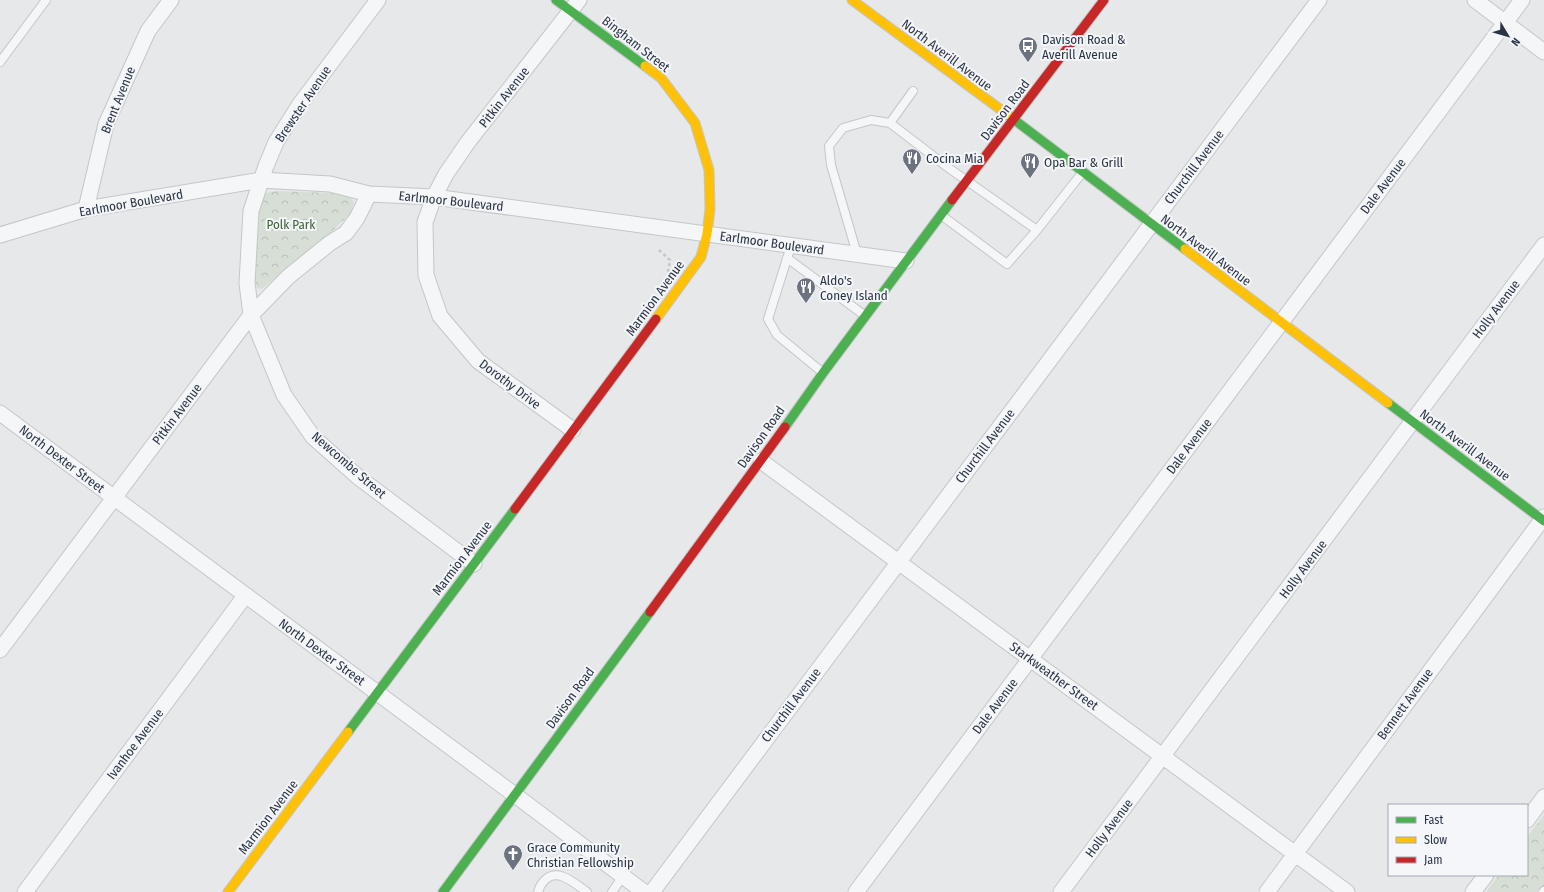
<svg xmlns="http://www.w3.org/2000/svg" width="1544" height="892" font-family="'Fira Sans Condensed',sans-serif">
<defs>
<pattern id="park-crowns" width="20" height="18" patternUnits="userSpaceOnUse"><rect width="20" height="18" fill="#d6ded6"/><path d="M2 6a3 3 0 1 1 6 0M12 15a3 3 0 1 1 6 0" fill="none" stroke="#b8bfb9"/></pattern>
</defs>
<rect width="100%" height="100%" fill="#e6e8ea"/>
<path fill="url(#park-crowns)" d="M 276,191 L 330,193 L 349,196 L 354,202 L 351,213 L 328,235 L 262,289 L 257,288 L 255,280 C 256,252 254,221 263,194 Z
M 1544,815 L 1544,892 L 1486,892 L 1499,875 L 1527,875 L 1527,837 Z"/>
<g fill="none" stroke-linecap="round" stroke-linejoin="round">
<g stroke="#c4c6c8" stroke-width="10">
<path id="lane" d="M 0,62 L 46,0
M 913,91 L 890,123 L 950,169 L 1037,230 L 1007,264 L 941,215
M 1037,230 L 1082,173
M 791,246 L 768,319 L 777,335 L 822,372
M 857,254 L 831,165 L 829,146 L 843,128 L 871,120 L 890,123
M 787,258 L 864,315
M 538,892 C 539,888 541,884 544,881 C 557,866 575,884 587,892
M 612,892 L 623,876
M 1543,892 L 1544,891"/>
</g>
<g stroke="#c4c6c8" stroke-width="17">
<path id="street" d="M 378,0 L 300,104 L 276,142 L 266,166 L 251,211 L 247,283 L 251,315 L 284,395 L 313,437 L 358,477 L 474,564
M 1475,0 L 1544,52
M 86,209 L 106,124 L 148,31 L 171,0
M 0,235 L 86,209 L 261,180 L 330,184 L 369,194 L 434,197 L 906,261
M 0,413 L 515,795 L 644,892
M 573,430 L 478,361 L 440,316 L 426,275 L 425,222 L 434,197 L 446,174 L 468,142 L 579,0
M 761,461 L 1347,892
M 0,650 L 251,315 L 288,277 L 330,243 L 346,233 L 357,218 L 369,194
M 1527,820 L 1544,797
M 25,892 L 245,596
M 652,892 L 1319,0
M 856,892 L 1522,0
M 1061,892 L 1544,245
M 1267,892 L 1544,517
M 1473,892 L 1486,875"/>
</g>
<g stroke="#c4c6c8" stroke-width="11">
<path id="fast" d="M 556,0 L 645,66
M 1008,115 L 1185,249
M 1388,403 L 1544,521
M 785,427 L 823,373 L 952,200
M 348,732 L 515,509
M 443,892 L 650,612"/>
</g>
<g stroke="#c4c6c8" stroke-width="11">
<path id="slow" d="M 852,0 L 1008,115
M 645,66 L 661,78 L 695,123 L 709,170 L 710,209 L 707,234 L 701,257 L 656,319
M 1185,249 L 1388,403
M 228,892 L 348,732"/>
</g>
<g stroke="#c4c6c8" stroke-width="11">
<path id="jam" d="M 952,200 L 1104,0
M 515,509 L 656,319
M 650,612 L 785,427"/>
</g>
<path stroke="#c5c6ca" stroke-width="2.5" stroke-dasharray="3 3" stroke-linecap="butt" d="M 659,250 L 670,260 L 668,272"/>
<use href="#lane" stroke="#f5f6f7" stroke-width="8"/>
<use href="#street" stroke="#f5f6f7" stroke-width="15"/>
<use href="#fast" stroke="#4caf50" stroke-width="9"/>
<use href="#slow" stroke="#ffc107" stroke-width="9"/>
<use href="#jam" stroke="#c62828" stroke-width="9"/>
</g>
<defs>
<g id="bus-pin" transform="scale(1)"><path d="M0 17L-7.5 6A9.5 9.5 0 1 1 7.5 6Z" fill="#6c737f" stroke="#f4f6f9"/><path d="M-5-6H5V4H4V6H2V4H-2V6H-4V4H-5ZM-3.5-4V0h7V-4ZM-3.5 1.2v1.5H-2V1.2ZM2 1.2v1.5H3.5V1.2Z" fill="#fff"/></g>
<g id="restaurant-pin" transform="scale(1)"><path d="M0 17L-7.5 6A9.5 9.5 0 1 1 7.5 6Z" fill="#6c737f" stroke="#f4f6f9"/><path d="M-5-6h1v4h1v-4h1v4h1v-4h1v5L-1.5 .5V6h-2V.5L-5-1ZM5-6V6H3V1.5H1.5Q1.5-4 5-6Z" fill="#fff"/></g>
<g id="church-pin" transform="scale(1)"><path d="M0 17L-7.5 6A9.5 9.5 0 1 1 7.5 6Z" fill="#6c737f" stroke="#f4f6f9"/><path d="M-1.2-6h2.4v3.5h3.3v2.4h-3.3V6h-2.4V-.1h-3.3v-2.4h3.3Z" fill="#fff"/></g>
</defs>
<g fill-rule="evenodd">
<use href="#bus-pin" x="1028" y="46"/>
<use href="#restaurant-pin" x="912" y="158"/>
<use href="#restaurant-pin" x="1030" y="162"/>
<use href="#restaurant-pin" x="806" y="287"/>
<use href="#church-pin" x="513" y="854"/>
</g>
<g text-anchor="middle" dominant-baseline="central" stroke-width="4" stroke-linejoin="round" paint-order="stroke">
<g font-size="13" fill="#2b3445" stroke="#f4f6f9" text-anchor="start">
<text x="1042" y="39">Davison Road &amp;<tspan x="1042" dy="15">Averill Avenue</tspan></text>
<text x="926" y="158">Cocina Mia</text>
<text x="1044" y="162">Opa Bar &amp; Grill</text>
<text x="820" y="280">Aldo's<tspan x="820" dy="15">Coney Island</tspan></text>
<text x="527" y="847">Grace Community<tspan x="527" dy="15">Christian Fellowship</tspan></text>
</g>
<g font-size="13" fill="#2b3445" stroke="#f4f6f9">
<text transform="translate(636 44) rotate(38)">Bingham Street</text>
<text transform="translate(947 55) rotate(37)">North Averill Avenue</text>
<text transform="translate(504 97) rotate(-52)">Pitkin Avenue</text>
<text transform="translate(118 100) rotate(-68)">Brent Avenue</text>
<text transform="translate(303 104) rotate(-56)">Brewster Avenue</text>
<text transform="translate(1005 110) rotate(-53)">Davison Road</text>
<text transform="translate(1194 167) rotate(-53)">Churchill Avenue</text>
<text transform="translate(1383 186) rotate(-53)">Dale Avenue</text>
<text transform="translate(451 201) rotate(6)">Earlmoor Boulevard</text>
<text transform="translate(131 203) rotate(-10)">Earlmoor Boulevard</text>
<text transform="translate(772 243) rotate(8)">Earlmoor Boulevard</text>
<text transform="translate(1206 250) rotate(37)">North Averill Avenue</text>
<text transform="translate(655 298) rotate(-54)">Marmion Avenue</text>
<text transform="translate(1496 309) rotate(-53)">Holly Avenue</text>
<text transform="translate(510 384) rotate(37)">Dorothy Drive</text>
<text transform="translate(177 414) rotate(-53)">Pitkin Avenue</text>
<text transform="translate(761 437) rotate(-55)">Davison Road</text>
<text transform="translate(1465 445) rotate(37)">North Averill Avenue</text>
<text transform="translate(985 446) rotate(-53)">Churchill Avenue</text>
<text transform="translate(1189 446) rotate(-53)">Dale Avenue</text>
<text transform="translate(62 459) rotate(37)">North Dexter Street</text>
<text transform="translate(349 465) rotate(41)">Newcombe Street</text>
<text transform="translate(462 558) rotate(-53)">Marmion Avenue</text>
<text transform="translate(1303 569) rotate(-53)">Holly Avenue</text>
<text transform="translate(322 652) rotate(36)">North Dexter Street</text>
<text transform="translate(1054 676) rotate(36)">Starkweather Street</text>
<text transform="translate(570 698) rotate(-54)">Davison Road</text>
<text transform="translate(1405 704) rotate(-54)">Bennett Avenue</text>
<text transform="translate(791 705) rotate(-53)">Churchill Avenue</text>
<text transform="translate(995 706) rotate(-53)">Dale Avenue</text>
<text transform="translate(135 744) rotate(-53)">Ivanhoe Avenue</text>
<text transform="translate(268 817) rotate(-53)">Marmion Avenue</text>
<text transform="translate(1109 828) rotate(-53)">Holly Avenue</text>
</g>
<g font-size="13" fill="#3f6138" stroke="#f4f6f9">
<text x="291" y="224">Polk Park</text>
</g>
</g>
<rect x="1388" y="804" width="140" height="72" fill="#f4f6f9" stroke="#a4a8b1"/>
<rect x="1396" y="817" width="20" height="6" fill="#4caf50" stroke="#a4a8b1"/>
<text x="1424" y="824" font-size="12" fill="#2b3445">Fast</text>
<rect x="1396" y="837" width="20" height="6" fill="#ffc107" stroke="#a4a8b1"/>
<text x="1424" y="844" font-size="12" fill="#2b3445">Slow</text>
<rect x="1396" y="857" width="20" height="6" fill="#c62828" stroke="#a4a8b1"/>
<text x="1424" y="864" font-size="12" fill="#2b3445">Jam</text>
<g transform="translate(1508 36) rotate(128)" stroke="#f4f6f9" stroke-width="3" paint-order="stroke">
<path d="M0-3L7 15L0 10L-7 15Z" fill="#2b3445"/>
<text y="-6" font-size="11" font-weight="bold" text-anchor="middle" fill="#2b3445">N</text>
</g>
</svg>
